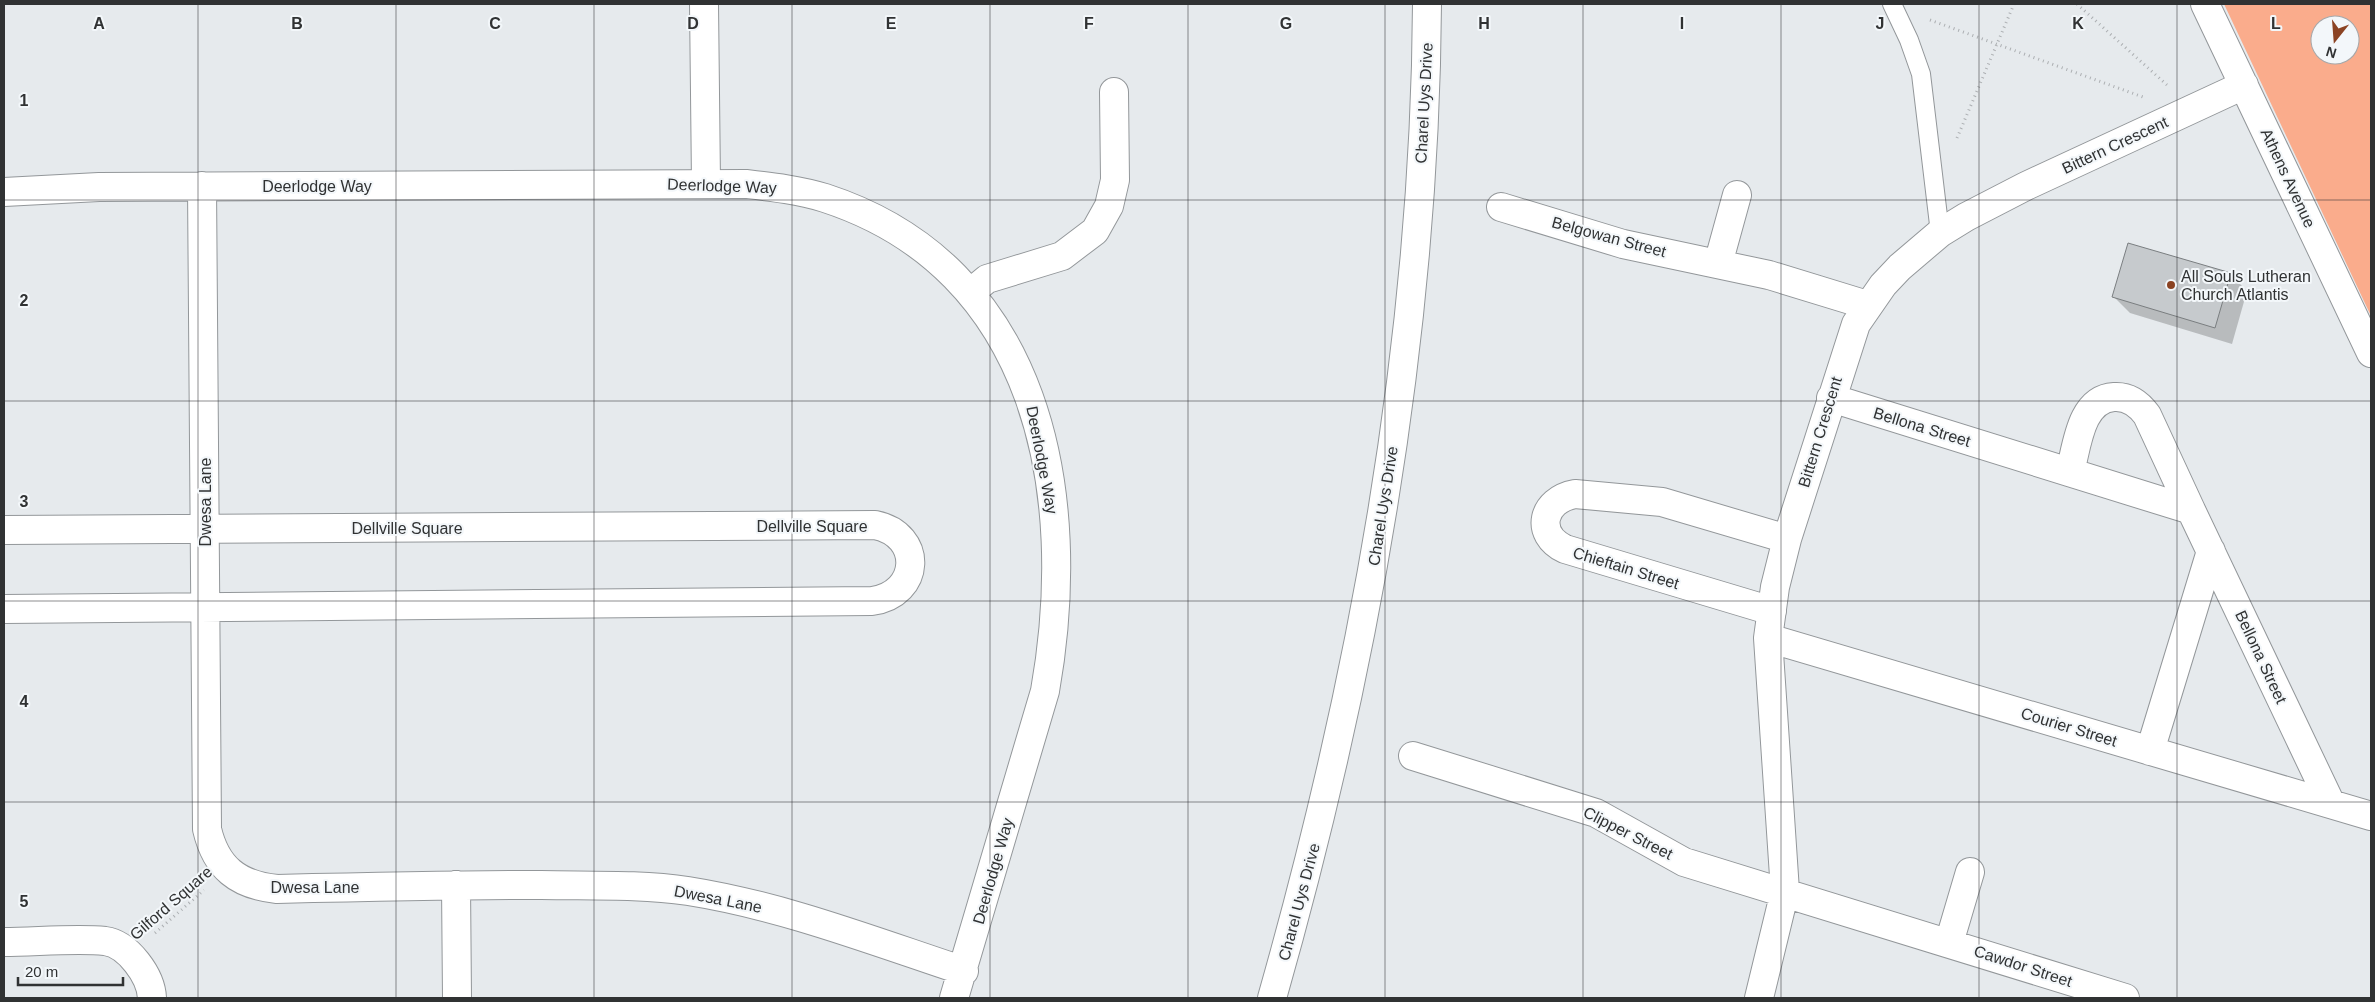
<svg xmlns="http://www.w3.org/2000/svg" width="2375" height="1002" font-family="Helvetica,sans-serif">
<rect width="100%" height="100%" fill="#e6eaed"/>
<path fill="#faac8c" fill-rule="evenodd" d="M 2224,4 L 2371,4 L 2371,316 ZM 2320,25 L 2350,25 L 2350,55 L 2320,55 Z"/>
<path fill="#0003" d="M 2230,274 L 2247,291 L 2232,344 L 2130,313 L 2113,296 Z"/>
<path fill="#c6cacd" stroke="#7a7e80" d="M 2128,243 L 2231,273 L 2215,328 L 2112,297 Z"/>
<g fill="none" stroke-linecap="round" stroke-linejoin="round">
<g stroke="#93979a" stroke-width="20">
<path id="lane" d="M 1892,4 L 1909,40 L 1921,74 L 1940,233"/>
</g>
<g stroke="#93979a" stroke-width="30">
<path id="street" d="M 704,4 L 706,183
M 2205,4 L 2371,353
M 202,186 L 207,829 C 216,868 238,885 277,889 C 365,887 453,885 541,885 C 590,886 640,884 688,891 C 783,906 873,941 964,971
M 4,192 L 99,187 L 746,184 C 772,187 799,190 825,198 C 1040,268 1080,493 1045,691 L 954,998
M 1501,207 L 1623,244 L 1769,275 L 1867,305
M 1718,264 L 1737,195
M 970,293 L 987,279 L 1062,256 L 1095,231 L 1109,206 L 1115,180 L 1114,92
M 1831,398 L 2191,510 L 2331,804
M 2070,472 C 2077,447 2080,399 2114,397 C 2129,396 2139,404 2147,415 L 2191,510
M 4,530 L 875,525 C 924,535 921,594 872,601 L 4,609
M 1772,611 L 1565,549 C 1534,534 1542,500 1575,494 L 1662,502 L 1787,539
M 1768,638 L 2371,816
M 2150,751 L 2211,551
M 1413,756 L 1596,813 L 1684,862 L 2125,998
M 456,885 L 457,998
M 4,942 C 34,942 76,938 105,941 C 128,944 151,976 152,998
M 1949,943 L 1970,872
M 1759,998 L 1785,891 L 1768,638 L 1775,587 L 1787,539 L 1856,324 L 1883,285 L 1900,267 L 1940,233 L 1966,217 L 2026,186 L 2244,85"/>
</g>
<g stroke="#93979a" stroke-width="30">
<path id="secondary" d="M 1272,998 C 1364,675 1425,340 1427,4"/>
</g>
<path stroke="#acafb2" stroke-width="3" stroke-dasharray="1 4" stroke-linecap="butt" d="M 2077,4 L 2167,85
M 1930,20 L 2143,97
M 1957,138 L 2014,4
M 155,933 L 204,890"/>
<use href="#lane" stroke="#fff" stroke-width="18"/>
<use href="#street" stroke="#fff" stroke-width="28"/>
<use href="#secondary" stroke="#fff" stroke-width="28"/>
</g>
<path fill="none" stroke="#303233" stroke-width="1" stroke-opacity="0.55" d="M 198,4 L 198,998M 396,4 L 396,998M 594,4 L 594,998M 792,4 L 792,998M 990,4 L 990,998M 1188,4 L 1188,998M 1385,4 L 1385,998M 1583,4 L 1583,998M 1781,4 L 1781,998M 1979,4 L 1979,998M 2177,4 L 2177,998M 4,200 L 2371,200M 4,401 L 2371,401M 4,601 L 2371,601M 4,802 L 2371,802"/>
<circle fill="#8b4323" stroke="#f3f7fa" stroke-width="2" cx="2171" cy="285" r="5"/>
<g text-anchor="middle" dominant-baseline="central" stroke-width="4" stroke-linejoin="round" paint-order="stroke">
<g font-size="16" fill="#303233" stroke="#f3f7fa">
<text transform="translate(1424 103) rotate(-87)">Charel Uys Drive</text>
<text transform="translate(2115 145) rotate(-25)">Bittern Crescent</text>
<text transform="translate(2288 178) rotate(65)">Athens Avenue</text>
<text x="317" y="186">Deerlodge Way</text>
<text transform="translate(722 186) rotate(2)">Deerlodge Way</text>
<text transform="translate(1609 237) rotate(15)">Belgowan Street</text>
<text transform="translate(1922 427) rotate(17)">Bellona Street</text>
<text transform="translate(1820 432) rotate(-73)">Bittern Crescent</text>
<text transform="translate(1042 460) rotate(79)">Deerlodge Way</text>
<text transform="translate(205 502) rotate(-90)">Dwesa Lane</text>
<text transform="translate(1383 506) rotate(-81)">Charel Uys Drive</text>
<text x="812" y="526">Dellville Square</text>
<text x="407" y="528">Dellville Square</text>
<text transform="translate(1626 568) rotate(17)">Chieftain Street</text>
<text transform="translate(2261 657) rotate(65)">Bellona Street</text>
<text transform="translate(2069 727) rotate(17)">Courier Street</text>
<text transform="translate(1628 833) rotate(27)">Clipper Street</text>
<text transform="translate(993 871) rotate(-74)">Deerlodge Way</text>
<text x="315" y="887">Dwesa Lane</text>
<text transform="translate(718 899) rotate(11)">Dwesa Lane</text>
<text transform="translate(1299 902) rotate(-75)">Charel Uys Drive</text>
<text transform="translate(171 903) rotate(-41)">Gilford Square</text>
<text transform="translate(2023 966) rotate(18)">Cawdor Street</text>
</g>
<g font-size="16" fill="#303233" stroke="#f3f7fa" text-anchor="start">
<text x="2181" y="276">All Souls Lutheran<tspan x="2181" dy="18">Church Atlantis</tspan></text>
</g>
</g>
<g font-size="16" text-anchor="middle" font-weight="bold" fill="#303233" stroke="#f3f7fa" stroke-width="4" stroke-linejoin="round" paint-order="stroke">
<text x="99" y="29">A</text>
<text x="297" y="29">B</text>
<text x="495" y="29">C</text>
<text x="693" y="29">D</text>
<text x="891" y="29">E</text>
<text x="1089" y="29">F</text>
<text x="1286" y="29">G</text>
<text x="1484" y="29">H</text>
<text x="1682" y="29">I</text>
<text x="1880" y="29">J</text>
<text x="2078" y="29">K</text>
<text x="2276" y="29">L</text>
<text x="24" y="106">1</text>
<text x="24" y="306">2</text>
<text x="24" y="507">3</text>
<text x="24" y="707">4</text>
<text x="24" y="907">5</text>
</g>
<rect width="2375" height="1002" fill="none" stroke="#303233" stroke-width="10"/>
<g transform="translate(2335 40) rotate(197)"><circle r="24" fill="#f3f7fa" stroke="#a5a8aa"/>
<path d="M0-4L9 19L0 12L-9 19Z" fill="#8b4323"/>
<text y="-8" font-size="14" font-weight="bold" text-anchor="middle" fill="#303233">N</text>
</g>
<path d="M18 977v8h105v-8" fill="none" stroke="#303233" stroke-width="2.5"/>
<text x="25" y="977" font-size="15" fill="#303233" stroke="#f3f7fa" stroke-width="4" paint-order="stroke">20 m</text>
</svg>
